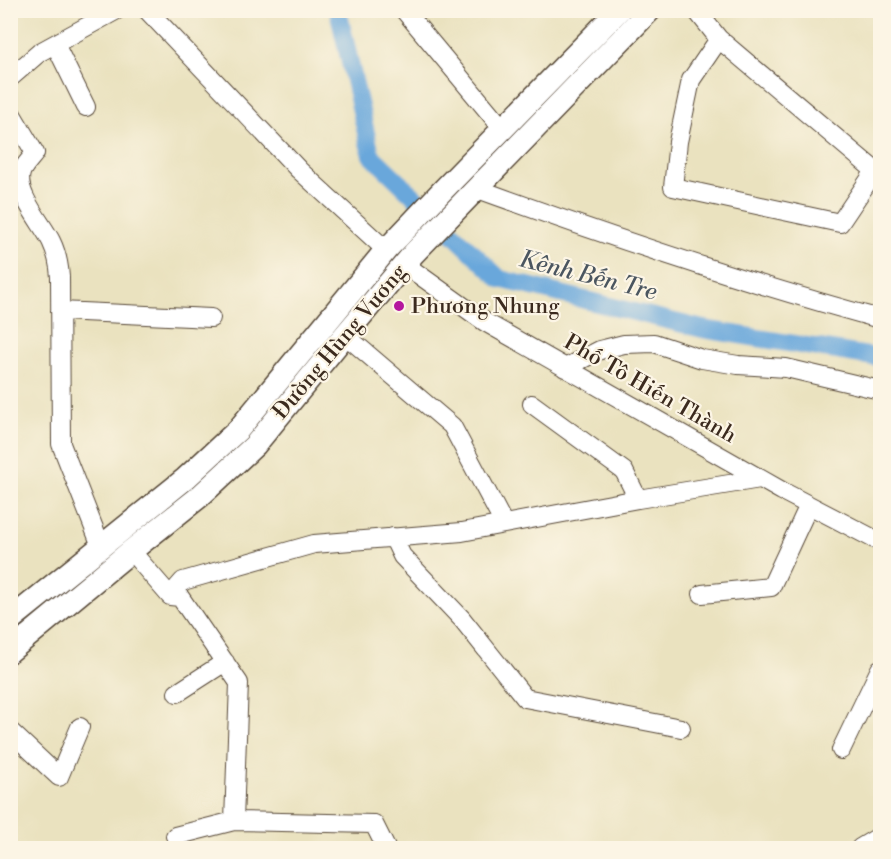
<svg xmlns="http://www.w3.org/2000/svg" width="891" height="859" font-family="'Libre Bodoni',serif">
<rect width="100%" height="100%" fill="#fcf5e5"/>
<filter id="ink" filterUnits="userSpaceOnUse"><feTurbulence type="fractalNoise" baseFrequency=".0167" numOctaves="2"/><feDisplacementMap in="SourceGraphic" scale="12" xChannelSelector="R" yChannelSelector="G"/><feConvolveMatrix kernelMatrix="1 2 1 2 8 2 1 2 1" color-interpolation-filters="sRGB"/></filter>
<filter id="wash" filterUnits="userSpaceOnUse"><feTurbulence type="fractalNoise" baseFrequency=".008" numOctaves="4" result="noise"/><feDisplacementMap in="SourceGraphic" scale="24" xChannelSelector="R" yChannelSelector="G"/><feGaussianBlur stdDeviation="1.35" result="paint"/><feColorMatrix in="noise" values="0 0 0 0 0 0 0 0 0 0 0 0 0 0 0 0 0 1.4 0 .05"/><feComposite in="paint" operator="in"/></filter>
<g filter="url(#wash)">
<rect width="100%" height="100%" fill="#eae2bf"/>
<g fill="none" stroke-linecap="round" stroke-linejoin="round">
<path stroke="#69a7db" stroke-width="18" d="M 338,10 L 371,155 L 500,279 L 703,329 L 880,358"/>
</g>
</g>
<g filter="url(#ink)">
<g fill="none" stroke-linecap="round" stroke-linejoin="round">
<g stroke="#554636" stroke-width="20">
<path id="minor" d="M 147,10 L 299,170 L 386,250
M 404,10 L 503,129
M 696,10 L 719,39 L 880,175
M 719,39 L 691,80 L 678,142 L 673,187 L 840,223 L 875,171
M 55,44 L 86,107
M 10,78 L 40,52 L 117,10
M 10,111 L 35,153 C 31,159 23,166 21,173 C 15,193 42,223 51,241 C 57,253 59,263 60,277 L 61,444 L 101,546
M 478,189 C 610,237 744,282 880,319
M 404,264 L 485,322 L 782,491 L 880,542
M 60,311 L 211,318
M 345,335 L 452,426 L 504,524
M 565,368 L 600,350 L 624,344 L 654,343 L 702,359 L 738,365 L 786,368 L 880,390
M 532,404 L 624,471 L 638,499
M 393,537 L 402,556 L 462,619 L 525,698 L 681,728
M 131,551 L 170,596 L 180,597 L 239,683 L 234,821 L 374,824 L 386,848
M 702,594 L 771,587 L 809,505
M 170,596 L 183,581 L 314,544 L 462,532 L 638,499 L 760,479
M 177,693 L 225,662
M 10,731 L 59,777 L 80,727
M 841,750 L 880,669
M 175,836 L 234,821
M 860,848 L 880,836"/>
</g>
<g stroke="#554636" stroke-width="25">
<path id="major" d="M 10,620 L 185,479 L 238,430 L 386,250 L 444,189 L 619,10
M 10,651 L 131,551 L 199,497 L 255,445 L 345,335 L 414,253 L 650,10"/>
</g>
<use href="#minor" stroke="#fff" stroke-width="18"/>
<use href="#major" stroke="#fff" stroke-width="22"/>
</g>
</g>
<circle fill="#b5179e" stroke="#fcf5e5" stroke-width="2" cx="399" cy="306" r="6"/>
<g text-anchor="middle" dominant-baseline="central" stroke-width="4.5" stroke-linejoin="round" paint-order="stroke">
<g font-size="22" fill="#3b2a1e" stroke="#fcf5e5" text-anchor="start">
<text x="411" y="306">Phương Nhung</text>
</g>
<g font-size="22" fill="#3b2a1e" stroke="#fcf5e5">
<text transform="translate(340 342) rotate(-50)">Đường Hùng Vương</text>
<text transform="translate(650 389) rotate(30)">Phố Tô Hiến Thành</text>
</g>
<g font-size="24" font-style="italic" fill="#4b5660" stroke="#fcf5e5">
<text transform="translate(588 276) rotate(14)">Kênh Bến Tre</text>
</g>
</g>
<rect width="891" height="859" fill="none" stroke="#fcf5e5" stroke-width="36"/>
</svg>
